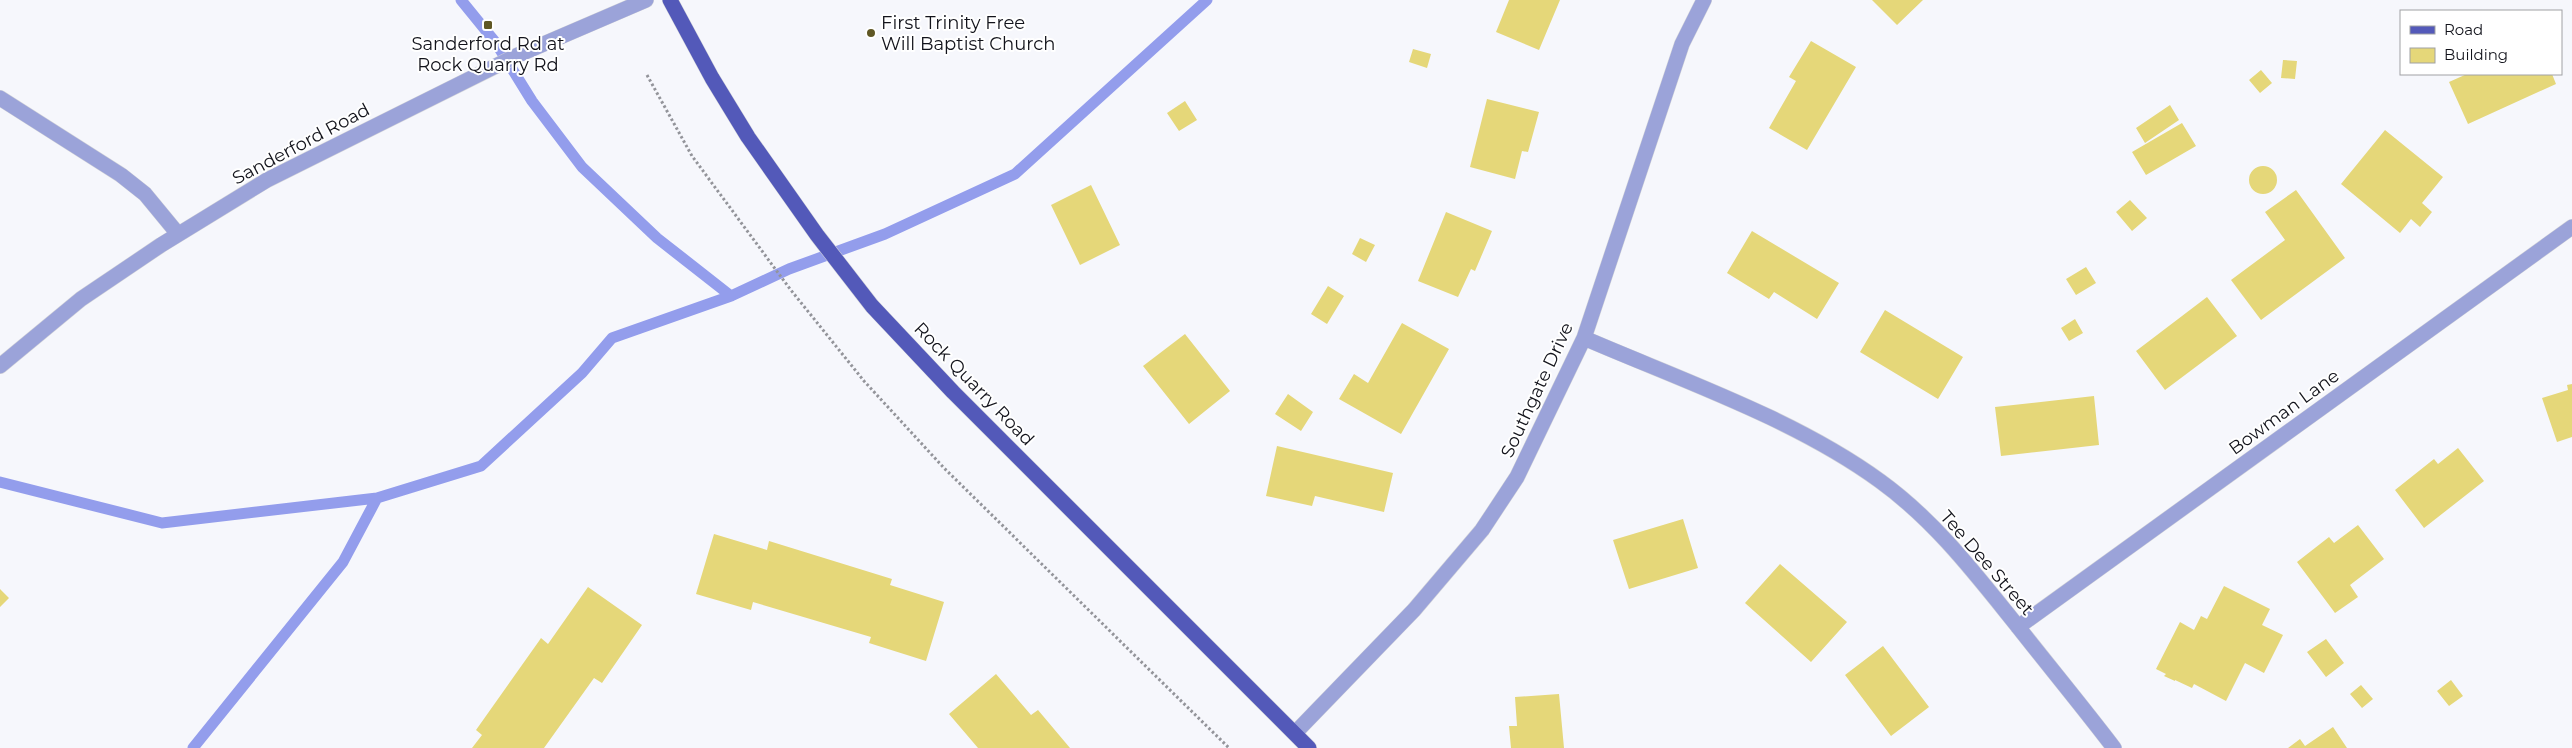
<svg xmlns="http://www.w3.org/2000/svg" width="2572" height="748" font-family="Montserrat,sans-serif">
<rect width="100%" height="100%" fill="#f6f7fc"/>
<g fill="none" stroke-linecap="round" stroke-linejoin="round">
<path stroke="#939dec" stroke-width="11" d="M 461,0 L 496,43 L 532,101 L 582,167 L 657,238 L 731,296
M 0,482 L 162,523 L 377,498 L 481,466 L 582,373 L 612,338 L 731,296 L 789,269 L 885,234 L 1015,174 L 1207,0
M 193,748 L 343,562 L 377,498"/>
</g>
<path fill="#e5d779" d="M 1509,0 L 1560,0 L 1539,50 L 1496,32 Z
M 1872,0 L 1923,0 L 1897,25 Z
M 1811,41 L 1856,67 L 1807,150 L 1769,128 L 1796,81 L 1789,77 Z
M 1413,49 L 1431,54 L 1427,68 L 1409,62 Z
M 2283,60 L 2297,61 L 2295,79 L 2281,78 Z
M 2261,70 L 2272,83 L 2260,93 L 2249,80 Z
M 2467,74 L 2552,74 L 2556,84 L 2468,124 L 2449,82 Z
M 1487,99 L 1539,112 L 1528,152 L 1522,151 L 1515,179 L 1470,167 Z
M 1185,101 L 1197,120 L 1179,131 L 1167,113 Z
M 2170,105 L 2179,120 L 2145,143 L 2136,128 Z
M 2182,123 L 2196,146 L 2146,175 L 2132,152 Z
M 2385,130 L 2443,177 L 2422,203 L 2432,212 L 2420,227 L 2411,219 L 2400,233 L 2341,184 Z
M2249 180a14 14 0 1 1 28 0a14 14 0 1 1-28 0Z
M 1091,185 L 1120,245 L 1080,265 L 1051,205 Z
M 2296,190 L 2345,258 L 2261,320 L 2231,280 L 2285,240 L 2265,212 Z
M 2130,200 L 2147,218 L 2132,231 L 2116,212 Z
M 1446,212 L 1492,231 L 1475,271 L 1471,269 L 1458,297 L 1418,281 Z
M 1752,231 L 1839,283 L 1817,319 L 1774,292 L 1769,299 L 1727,273 Z
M 1360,238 L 1375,245 L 1366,262 L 1352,254 Z
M 2086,267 L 2096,283 L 2076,295 L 2066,279 Z
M 1328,286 L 1344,296 L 1327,324 L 1311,314 Z
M 2207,297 L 2237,336 L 2165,390 L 2136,351 Z
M 1885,310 L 1963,357 L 1938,399 L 1860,352 Z
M 2075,319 L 2083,333 L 2069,341 L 2061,328 Z
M 1402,323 L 1449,349 L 1401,434 L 1339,399 L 1354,374 L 1368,383 Z
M 1185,334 L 1230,391 L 1189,424 L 1143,366 Z
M 2572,384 L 2572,437 L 2557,442 L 2542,398 L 2568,390 L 2567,385 Z
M 1288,394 L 1313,412 L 1301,431 L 1275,414 Z
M 2094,396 L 2099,445 L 2001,456 L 1995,407 Z
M 1277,446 L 1393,473 L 1384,512 L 1315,496 L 1312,506 L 1266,496 Z
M 2458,448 L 2484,481 L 2424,528 L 2395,490 L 2434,459 L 2438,464 Z
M 1683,519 L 1698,568 L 1629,589 L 1613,540 Z
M 2358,525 L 2384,559 L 2350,585 L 2358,597 L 2335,613 L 2297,562 L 2329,537 L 2334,543 Z
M 714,534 L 767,550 L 769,541 L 892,579 L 890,585 L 944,602 L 926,661 L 869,643 L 871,637 L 753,602 L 751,610 L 696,594 Z
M 1780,564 L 1847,622 L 1811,662 L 1745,603 Z
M 2224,586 L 2270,609 L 2262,625 L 2283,635 L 2264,673 L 2245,663 L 2226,701 L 2194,684 L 2192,688 L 2175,680 L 2175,681 L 2164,676 L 2166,674 L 2156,669 L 2180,622 L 2194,630 L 2201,616 L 2207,619 Z
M 588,587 L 642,625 L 602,683 L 594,678 L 544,748 L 472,748 L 482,735 L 476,730 L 539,641 L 541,638 L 548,644 Z
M 0,589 L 9,598 L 0,607 Z
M 2326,639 L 2344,663 L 2326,677 L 2307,652 Z
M 1883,646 L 1929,707 L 1891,736 L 1845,675 Z
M 996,674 L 1031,715 L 1038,710 L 1070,748 L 978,748 L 949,714 Z
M 2451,680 L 2463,696 L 2449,706 L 2437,691 Z
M 2361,685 L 2373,699 L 2362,708 L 2350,694 Z
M 1559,694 L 1564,748 L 1511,748 L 1509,726 L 1517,726 L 1515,697 Z
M 2333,727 L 2347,748 L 2288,748 L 2300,739 L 2305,746 Z"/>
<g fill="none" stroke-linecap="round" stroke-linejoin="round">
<g stroke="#d2d3d8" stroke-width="16">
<path id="minor" d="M 0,98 L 121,175 L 145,194 L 178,234
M 1584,338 C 1681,380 1795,419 1880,481 C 1934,520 1974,572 2015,623 C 2048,665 2082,706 2114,748
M 0,366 L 81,299 L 161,245 L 267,180 L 518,55 L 646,0
M 2018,627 L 2572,227
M 1295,733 L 1414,610 L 1482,530 L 1517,477 L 1584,338 L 1682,44 L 1704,0"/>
</g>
<g stroke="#d2d3d8" stroke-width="16">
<path id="major" d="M 670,0 L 712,78 L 748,137 L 817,235 L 872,306 L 953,392 L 1309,748"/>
</g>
<path stroke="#93949a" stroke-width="3" stroke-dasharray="2.5 2.5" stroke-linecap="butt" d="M 647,75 L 692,156 L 790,289 L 864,381 L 944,468 L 1229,748"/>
<use href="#minor" stroke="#9ba3d9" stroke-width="15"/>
<use href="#major" stroke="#5359b9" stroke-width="15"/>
</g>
<g fill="#5f5724" stroke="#fff" stroke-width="2">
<rect x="483" y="20" width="10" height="10" rx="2.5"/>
<circle cx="871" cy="33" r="5"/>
</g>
<g text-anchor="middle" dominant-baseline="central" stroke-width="4" stroke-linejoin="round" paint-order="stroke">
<g font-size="18" fill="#12131b" stroke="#fff" text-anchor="start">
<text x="881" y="23">First Trinity Free<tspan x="881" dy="21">Will Baptist Church</tspan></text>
<text x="488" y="44" text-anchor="middle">Sanderford Rd at<tspan x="488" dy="21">Rock Quarry Rd</tspan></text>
</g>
<g font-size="18" fill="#12131b" stroke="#fff">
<text transform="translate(301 144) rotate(-28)">Sanderford Road</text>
<text transform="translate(974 384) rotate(46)">Rock Quarry Road</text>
<text transform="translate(1537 390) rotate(-65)">Southgate Drive</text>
<text transform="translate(2284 412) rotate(-36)">Bowman Lane</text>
<text transform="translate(1987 563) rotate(49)">Tee Dee Street</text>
</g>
</g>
<rect x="2400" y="10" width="162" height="65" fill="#ffffff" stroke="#a0a1a4"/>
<rect x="2410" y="26" width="25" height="8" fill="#5359b9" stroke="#a0a1a4"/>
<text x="2444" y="35" font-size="15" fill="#12131b">Road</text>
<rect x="2410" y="48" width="25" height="15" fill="#e5d779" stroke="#a0a1a4"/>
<text x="2444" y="60" font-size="15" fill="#12131b">Building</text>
</svg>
